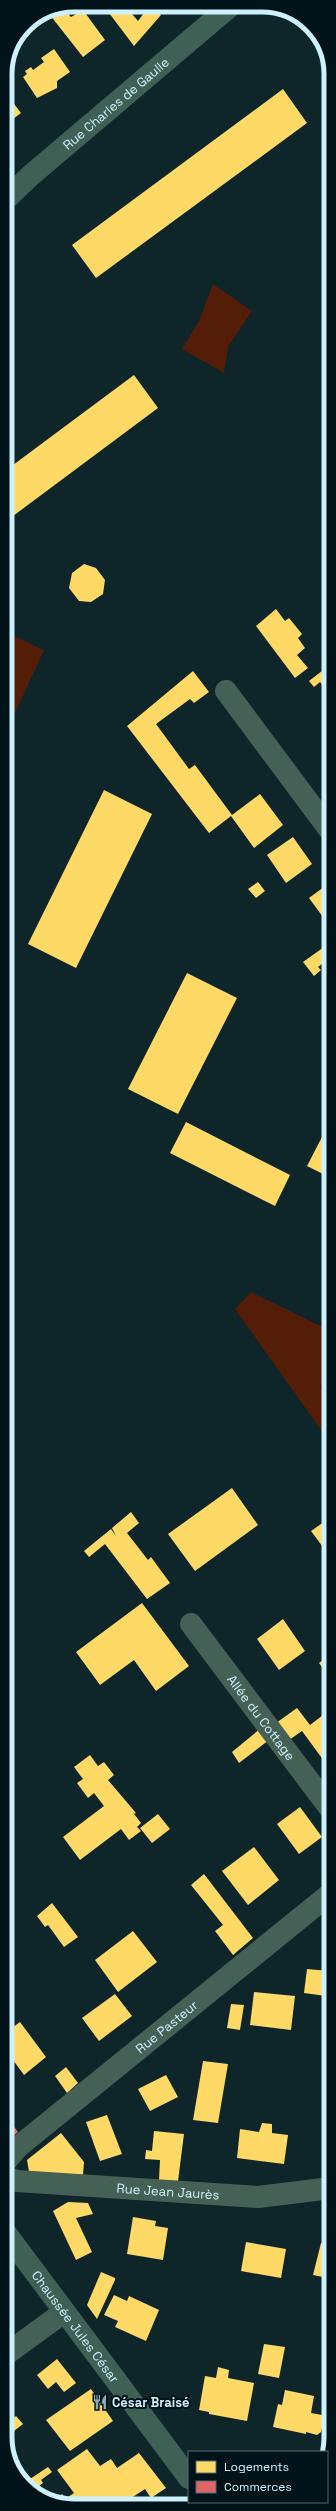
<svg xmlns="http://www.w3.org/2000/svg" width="336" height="2511" font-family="'Space Grotesk',sans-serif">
<rect width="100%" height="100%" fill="#0e252a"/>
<path fill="#531d07" d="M 213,284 L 252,311 L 228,347 L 224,373 L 182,349 L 199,321 Z
M 5,632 L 44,650 L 5,735 Z
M 251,1292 L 331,1331 L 331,1361 L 320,1387 L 331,1402 L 331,1444 L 235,1309 Z"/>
<path fill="#ffd966" d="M 106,9 L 128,9 L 138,21 L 147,9 L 153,9 L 161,15 L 134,46 Z
M 56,10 L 65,10 L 71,17 L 83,10 L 105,40 L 83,57 L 50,15 Z
M 54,49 L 70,72 L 57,81 L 57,88 L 37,98 L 23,77 L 27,74 L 25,71 L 31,67 L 33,70 L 44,62 L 41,58 Z
M 283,89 L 307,123 L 96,278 L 72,245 Z
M 5,92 L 21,113 L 5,125 Z
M 134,375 L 158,408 L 5,522 L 5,471 Z
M 84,564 L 96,568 L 105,580 L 103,594 L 91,602 L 79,601 L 69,588 L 72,573 Z
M 276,609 L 285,621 L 289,618 L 302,634 L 298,638 L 305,648 L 297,655 L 308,668 L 295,678 L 256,626 Z
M 331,664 L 331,696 L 320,682 L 314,687 L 309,681 Z
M 193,671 L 209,692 L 194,703 L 190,699 L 156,724 L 189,769 L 195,765 L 232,815 L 260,794 L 283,825 L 254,848 L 231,816 L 209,833 L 127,726 Z
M 104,790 L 152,814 L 76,968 L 28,944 Z
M 293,837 L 312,864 L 286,883 L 267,855 Z
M 258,882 L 265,891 L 256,898 L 248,889 Z
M 328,884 L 331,888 L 331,928 L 309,898 Z
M 331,942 L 331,957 L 318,967 L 321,970 L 314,976 L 303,962 Z
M 187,973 L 237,998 L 178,1114 L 128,1089 Z
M 186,1122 L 290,1175 L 275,1206 L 170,1153 Z
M 323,1135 L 331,1139 L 331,1178 L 307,1166 Z
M 232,1488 L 258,1525 L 195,1571 L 168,1534 Z
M 131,1512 L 139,1523 L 127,1533 L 148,1560 L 151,1557 L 170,1583 L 147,1599 L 105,1544 L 89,1557 L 84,1551 L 111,1529 L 116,1536 L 112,1528 Z
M 331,1517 L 331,1558 L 311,1531 Z
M 142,1603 L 189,1666 L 156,1691 L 134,1660 L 100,1685 L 76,1652 Z
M 283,1619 L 305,1651 L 279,1670 L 257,1639 Z
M 331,1654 L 331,1672 L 328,1675 L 319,1663 Z
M 297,1708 L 310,1725 L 323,1715 L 331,1724 L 331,1756 L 324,1761 L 302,1731 L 289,1740 L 276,1723 Z
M 261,1728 L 269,1740 L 239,1763 L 232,1752 Z
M 90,1755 L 98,1766 L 104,1762 L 114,1775 L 108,1780 L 136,1813 L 134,1814 L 141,1823 L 137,1827 L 141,1831 L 129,1840 L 121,1829 L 80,1860 L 63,1837 L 104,1806 L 94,1793 L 88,1798 L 77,1783 L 83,1779 L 74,1767 Z
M 300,1807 L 322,1837 L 299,1854 L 277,1824 Z
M 158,1814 L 170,1829 L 152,1843 L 140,1828 Z
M 254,1847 L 279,1880 L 248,1905 L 222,1871 Z
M 204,1874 L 253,1938 L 233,1955 L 215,1931 L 223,1925 L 191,1885 Z
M 52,1903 L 78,1937 L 64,1947 L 48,1925 L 45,1927 L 37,1916 Z
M 133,1931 L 157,1962 L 118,1992 L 95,1960 Z
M 307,1969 L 329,1971 L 326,1996 L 304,1993 Z
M 254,1992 L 295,1996 L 291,2030 L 250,2025 Z
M 115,1994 L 132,2016 L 99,2041 L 82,2018 Z
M 231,2004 L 244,2005 L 240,2030 L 227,2028 Z
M 20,2022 L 46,2057 L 24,2075 L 5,2049 L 5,2033 Z
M 203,2061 L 228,2064 L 218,2123 L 193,2120 Z
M 66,2067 L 78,2083 L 67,2093 L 55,2076 Z
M 166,2075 L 178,2097 L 150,2111 L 138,2089 Z
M 107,2115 L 122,2154 L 100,2161 L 86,2122 Z
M 262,2123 L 272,2124 L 272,2133 L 288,2135 L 284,2164 L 237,2158 L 240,2129 L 259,2132 Z
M 154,2131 L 184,2134 L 178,2181 L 159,2180 L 160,2160 L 145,2159 L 146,2150 L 152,2151 Z
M 61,2133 L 84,2162 L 83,2175 L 29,2172 L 27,2160 Z
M 68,2202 L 88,2203 L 93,2214 L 76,2218 L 92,2252 L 76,2260 L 53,2211 Z
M 133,2217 L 156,2221 L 155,2226 L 168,2228 L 163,2260 L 127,2254 Z
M 246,2242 L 286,2249 L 281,2278 L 241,2271 Z
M 321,2243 L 331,2245 L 331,2283 L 327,2282 L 328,2278 L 313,2275 Z
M 101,2272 L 115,2278 L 115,2280 L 97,2319 L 87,2305 Z
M 114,2295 L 127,2301 L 129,2296 L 159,2310 L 146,2341 L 115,2327 L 118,2321 L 104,2315 Z
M 264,2344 L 285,2347 L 279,2378 L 258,2374 Z
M 57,2359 L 76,2383 L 64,2392 L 56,2382 L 48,2389 L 37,2375 Z
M 218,2367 L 229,2370 L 228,2378 L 254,2383 L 247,2421 L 209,2414 L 209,2412 L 199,2410 L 205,2376 L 216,2378 Z
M 91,2389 L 113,2421 L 70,2451 L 46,2420 Z
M 285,2390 L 314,2396 L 311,2413 L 322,2415 L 324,2419 L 321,2432 L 317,2435 L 306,2432 L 306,2434 L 273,2427 L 278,2404 L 282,2405 Z
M 16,2416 L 23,2424 L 5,2438 L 5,2424 Z
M 87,2449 L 100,2466 L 111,2459 L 117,2468 L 139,2453 L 166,2488 L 151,2498 L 145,2489 L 122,2504 L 57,2504 L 53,2501 L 62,2494 L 68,2502 L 70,2500 L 68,2497 L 74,2493 L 57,2470 Z
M 48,2467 L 52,2472 L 41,2480 L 43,2483 L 34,2490 L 24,2483 Z"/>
<path fill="#e06666" d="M 5,2114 L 18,2132 L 5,2143 Z"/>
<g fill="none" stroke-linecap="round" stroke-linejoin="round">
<g stroke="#456055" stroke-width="22">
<path d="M 226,691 L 331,832"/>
<path id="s1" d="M 191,1624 L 331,1810"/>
<path id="s2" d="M 5,2162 L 18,2147 L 331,1893"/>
<path id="s3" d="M 5,2177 L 17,2181 L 258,2197 L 331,2188"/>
<path d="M 5,2355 L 64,2312"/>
</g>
<g stroke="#3e6055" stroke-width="22">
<path id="s4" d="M 5,200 L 30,176 L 228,8"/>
<path id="s5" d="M 5,2232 L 189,2478"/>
<path d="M 207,2502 L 210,2505"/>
</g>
</g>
<defs>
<g id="restaurant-bare" transform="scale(1.2)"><path d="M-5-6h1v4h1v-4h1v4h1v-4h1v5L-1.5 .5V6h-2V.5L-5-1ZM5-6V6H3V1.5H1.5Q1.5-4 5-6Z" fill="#8baab3" stroke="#001319" stroke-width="2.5" paint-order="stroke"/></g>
</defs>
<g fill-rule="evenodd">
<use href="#restaurant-bare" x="100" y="2402"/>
</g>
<g text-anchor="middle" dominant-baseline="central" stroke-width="4" stroke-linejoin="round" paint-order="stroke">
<g font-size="13" fill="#cef2fd" stroke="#001319">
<text stroke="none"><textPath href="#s4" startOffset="147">Rue Charles de Gaulle</textPath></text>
<text stroke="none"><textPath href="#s1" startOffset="117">Allée du Cottage</textPath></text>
<text stroke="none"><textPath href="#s2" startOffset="211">Rue Pasteur</textPath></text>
<text stroke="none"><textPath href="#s3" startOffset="164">Rue Jean Jaurès</textPath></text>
<text stroke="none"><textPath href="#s5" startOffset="118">Chaussée Jules César</textPath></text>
</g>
<g font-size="13" font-weight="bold" fill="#cef2fd" stroke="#001319" text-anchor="start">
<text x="112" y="2402">César Braisé</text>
</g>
</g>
<path d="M0 0H336V2511H0ZM74 12H262A62 62 0 0 1 324 74V2437A62 62 0 0 1 262 2499H74A62 62 0 0 1 12 2437V74A62 62 0 0 1 74 12Z" fill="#001319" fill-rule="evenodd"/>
<path fill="none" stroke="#cef2fd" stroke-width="5" d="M74 12H262A62 62 0 0 1 324 74V2437A62 62 0 0 1 262 2499H74A62 62 0 0 1 12 2437V74A62 62 0 0 1 74 12Z"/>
<rect x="188" y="2451" width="140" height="52" fill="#001319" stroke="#526c74"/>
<rect x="196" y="2461" width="20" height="12" fill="#ffd966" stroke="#526c74"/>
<text x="224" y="2471" font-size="12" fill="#cef2fd">Logements</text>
<rect x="196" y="2481" width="20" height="12" fill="#e06666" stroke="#526c74"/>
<text x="224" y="2491" font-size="12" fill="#cef2fd">Commerces</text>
</svg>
